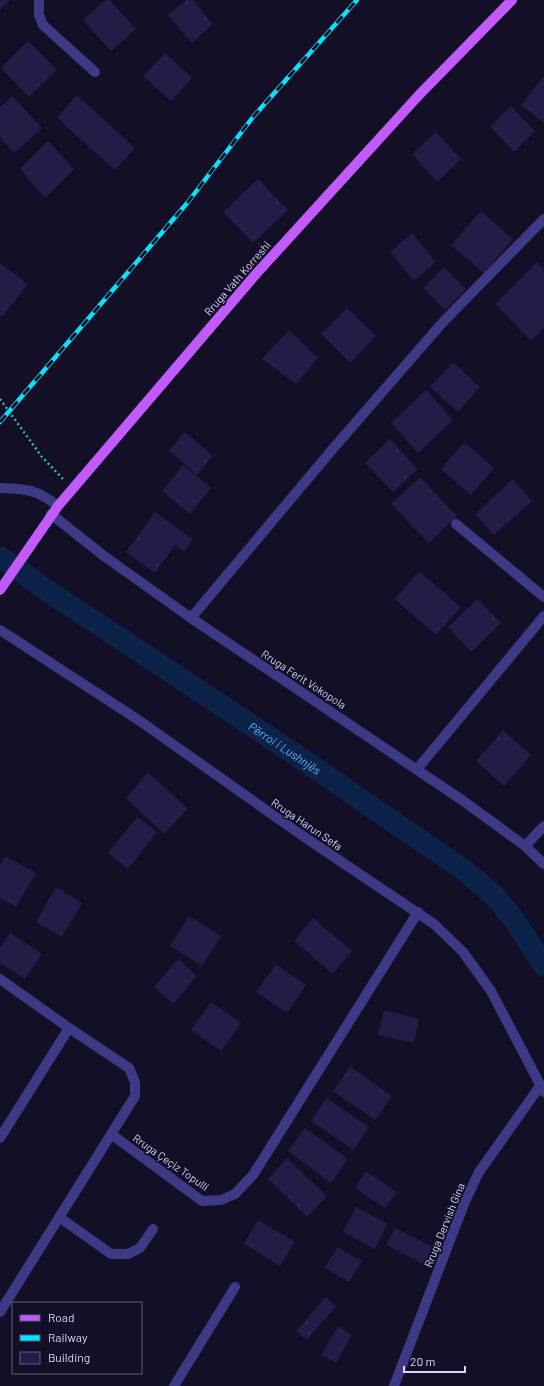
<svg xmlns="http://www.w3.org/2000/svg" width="544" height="1386" font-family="Barlow,sans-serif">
<rect width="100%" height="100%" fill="#130f26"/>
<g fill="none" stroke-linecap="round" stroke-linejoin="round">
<path stroke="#0c2248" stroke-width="22" id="s1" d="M 0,557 L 45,589 L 296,755 L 465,871 L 496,897 L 515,921 L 544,966"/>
</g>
<path fill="#241b47" d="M 0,0 L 10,0 L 0,10 Z
M 105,0 L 110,0 L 136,29 L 111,51 L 83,20 Z
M 186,0 L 193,0 L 213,24 L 192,43 L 168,15 Z
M 28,41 L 57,70 L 29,97 L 1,68 Z
M 165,53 L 192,78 L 171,101 L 143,76 Z
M 544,76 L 544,123 L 521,105 Z
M 77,95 L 135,148 L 115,170 L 57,118 Z
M 12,96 L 42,128 L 14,153 L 0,137 L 0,107 Z
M 511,106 L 535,131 L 514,152 L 490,127 Z
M 436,132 L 461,159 L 437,182 L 412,154 Z
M 48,141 L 74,169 L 45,198 L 20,169 Z
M 258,179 L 288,210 L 253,243 L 223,212 Z
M 481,211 L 513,239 L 484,273 L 451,245 Z
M 412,233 L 436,262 L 414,281 L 390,252 Z
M 537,262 L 544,270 L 544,328 L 531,341 L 495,304 Z
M 0,263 L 28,284 L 2,317 L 0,316 Z
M 444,267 L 466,289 L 445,310 L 423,288 Z
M 347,308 L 376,336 L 350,363 L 321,334 Z
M 289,330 L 318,358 L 296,384 L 262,359 Z
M 453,362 L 480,387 L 458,412 L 430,387 Z
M 426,390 L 453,420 L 418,453 L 391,423 Z
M 185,432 L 213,456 L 197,475 L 169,450 Z
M 390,439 L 418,469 L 393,492 L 365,463 Z
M 464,442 L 494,468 L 471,495 L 441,469 Z
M 183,465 L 211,488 L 190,514 L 162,491 Z
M 420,477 L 457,516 L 429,543 L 391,504 Z
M 513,479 L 532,501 L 494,535 L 475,514 Z
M 155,512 L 193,539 L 184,551 L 175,545 L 155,573 L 126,552 Z
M 419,571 L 461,607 L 436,635 L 395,599 Z
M 478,599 L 501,623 L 471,652 L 448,627 Z
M 503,730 L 531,755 L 504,786 L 476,761 Z
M 148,772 L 188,809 L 164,834 L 126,798 Z
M 137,817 L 157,832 L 128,869 L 108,853 Z
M 5,856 L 36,873 L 16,907 L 0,898 L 0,864 Z
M 56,887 L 82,903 L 62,937 L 36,922 Z
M 189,916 L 221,936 L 202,966 L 170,946 Z
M 313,918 L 352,951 L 333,974 L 294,941 Z
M 10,933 L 42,954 L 25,979 L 0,963 L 0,948 Z
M 178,959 L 197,976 L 173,1004 L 154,987 Z
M 276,964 L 306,985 L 287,1013 L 256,992 Z
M 211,1002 L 241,1023 L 221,1051 L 191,1030 Z
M 384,1010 L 419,1019 L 414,1043 L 378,1035 Z
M 350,1066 L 392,1096 L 375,1120 L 333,1091 Z
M 326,1098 L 369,1127 L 354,1150 L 311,1121 Z
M 305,1128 L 348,1159 L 331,1183 L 288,1151 Z
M 287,1158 L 327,1196 L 307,1217 L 268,1179 Z
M 366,1171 L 397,1192 L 385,1208 L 355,1188 Z
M 356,1207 L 388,1224 L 375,1249 L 343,1232 Z
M 258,1220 L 295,1242 L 280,1266 L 244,1244 Z
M 395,1228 L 433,1247 L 424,1264 L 386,1245 Z
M 337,1247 L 362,1261 L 349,1282 L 325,1268 Z
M 326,1297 L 336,1306 L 307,1340 L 296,1331 Z
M 338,1326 L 352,1335 L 336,1363 L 321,1355 Z"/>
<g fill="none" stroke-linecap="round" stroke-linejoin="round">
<path stroke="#2fb8b0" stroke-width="2.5" stroke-dasharray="2 3" stroke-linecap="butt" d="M 0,399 L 42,457 L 63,479"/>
<path stroke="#3d3a85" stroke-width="10" d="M 39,0 L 39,15 L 43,25 L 95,72
M 0,488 C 27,489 36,489 58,506
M 51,514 L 104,556 L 191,618 L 462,800 L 525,846 L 544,864
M 456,524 L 544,597
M 191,618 L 331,451 L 443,322 L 544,219
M 0,630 L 140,721 L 300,834 L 434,924 L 463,952 L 491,991 L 544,1092
M 418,768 L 544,616
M 525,846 L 544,826
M 0,979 L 69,1028 L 129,1068 L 135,1082 L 135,1096 L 0,1312
M 111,1134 L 202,1201 L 221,1200 L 235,1194 L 253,1175 L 418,912
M 0,1138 L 69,1028
M 59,1217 L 111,1254 L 128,1254 L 140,1248 L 153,1229
M 174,1386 L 235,1287
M 394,1386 L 464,1204 L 479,1172 L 540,1086"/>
<path stroke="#c25bff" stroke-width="10" d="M 0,590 L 58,506 L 256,274 L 419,95 L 512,0"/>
<g stroke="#00e5ff" stroke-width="4.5">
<path id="rail" d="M 0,422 L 188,202 L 253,117 L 357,0"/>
</g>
<use href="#rail" stroke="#130f26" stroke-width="3" stroke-dasharray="9" stroke-linecap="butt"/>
</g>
<g text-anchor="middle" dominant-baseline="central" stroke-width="4" stroke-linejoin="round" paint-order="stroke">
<g font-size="11" fill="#d9d4ff" stroke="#130f26">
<text transform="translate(237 278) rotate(-49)">Rruga Vath Korreshi</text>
<text transform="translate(304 679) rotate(33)">Rruga Ferit Vokopola</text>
<text transform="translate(307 824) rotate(34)">Rruga Harun Sefa</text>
<text transform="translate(171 1162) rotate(35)">Rruga Çeçiz Topulli</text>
<text transform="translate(444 1225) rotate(-68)">Rruga Dervish Gina</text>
</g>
<g font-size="12" font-style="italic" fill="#62b6ff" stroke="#130f26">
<text stroke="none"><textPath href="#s1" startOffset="343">Përroi i Lushnjës</textPath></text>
</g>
</g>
<rect x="12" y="1302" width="130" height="72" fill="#130f26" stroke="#625e7d"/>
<rect x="20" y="1315" width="20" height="6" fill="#c25bff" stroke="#625e7d"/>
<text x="48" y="1322" font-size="12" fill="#d9d4ff">Road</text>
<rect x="20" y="1335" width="20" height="6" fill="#00e5ff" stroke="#625e7d"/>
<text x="48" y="1342" font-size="12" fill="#d9d4ff">Railway</text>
<rect x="20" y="1352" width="20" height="12" fill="#241b47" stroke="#625e7d"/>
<text x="48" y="1362" font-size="12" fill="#d9d4ff">Building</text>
<path d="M404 1366v6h61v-6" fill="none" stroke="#d9d4ff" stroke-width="2"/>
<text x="410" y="1366" font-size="12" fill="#d9d4ff" stroke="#130f26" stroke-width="3" paint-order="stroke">20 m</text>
</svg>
